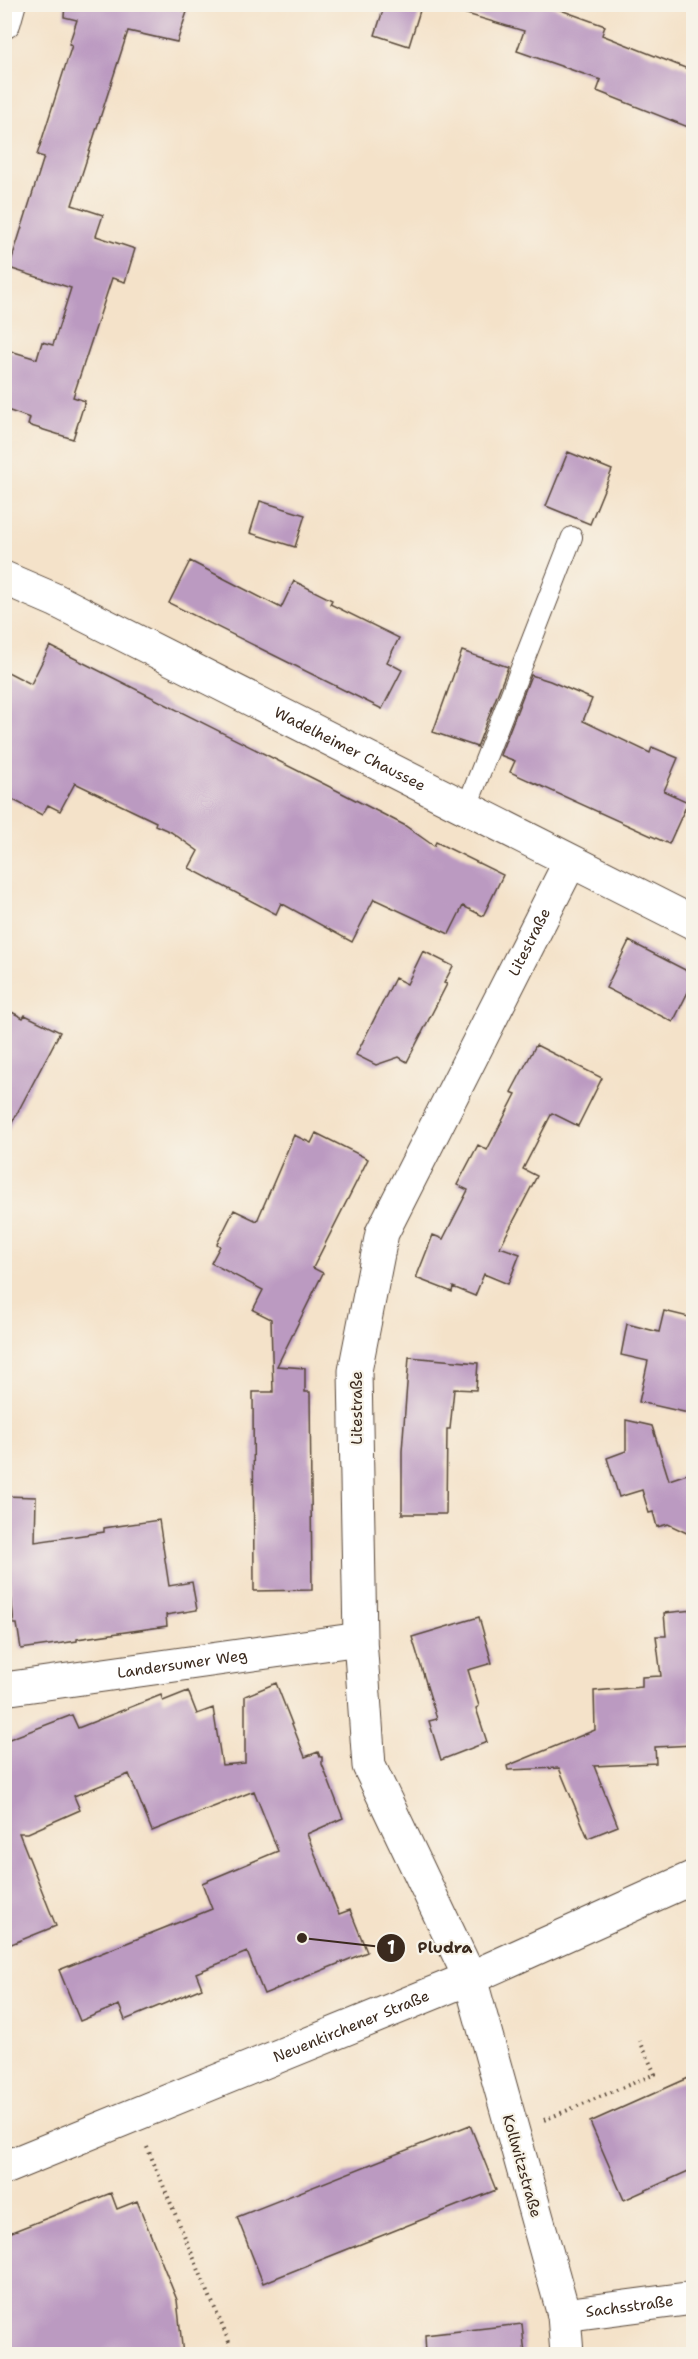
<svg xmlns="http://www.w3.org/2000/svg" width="698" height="2359" font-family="'Shantell Sans',sans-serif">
<rect width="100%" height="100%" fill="#f7f3e8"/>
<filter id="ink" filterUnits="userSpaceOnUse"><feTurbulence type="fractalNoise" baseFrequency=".0167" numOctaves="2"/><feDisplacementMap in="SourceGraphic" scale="12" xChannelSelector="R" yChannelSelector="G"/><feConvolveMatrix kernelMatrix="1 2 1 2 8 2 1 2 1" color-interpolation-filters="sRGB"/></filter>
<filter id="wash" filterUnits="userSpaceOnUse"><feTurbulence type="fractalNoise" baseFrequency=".008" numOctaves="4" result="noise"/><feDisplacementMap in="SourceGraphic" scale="24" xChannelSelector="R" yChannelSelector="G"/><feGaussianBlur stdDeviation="1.35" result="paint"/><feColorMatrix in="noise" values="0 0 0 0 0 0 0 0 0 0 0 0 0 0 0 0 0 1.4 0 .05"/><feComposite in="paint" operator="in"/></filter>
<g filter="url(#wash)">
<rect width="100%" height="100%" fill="#f4e2c9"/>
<g id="blocks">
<path fill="#bb9ac1" d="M 65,4 L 164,4 L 187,12 L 177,42 L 128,31 L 72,205 L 103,215 L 96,236 L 135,249 L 125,282 L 112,278 L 73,397 L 85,401 L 73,439 L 28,425 L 30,418 L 4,409 L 4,349 L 37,359 L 42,342 L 53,345 L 71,288 L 9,268 L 44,157 L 37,155 L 72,45 L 69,44 L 77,20 L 64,17 Z
M 385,4 L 422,4 L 409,46 L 375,35 Z
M 461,4 L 544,4 L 605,26 L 602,35 L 693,71 L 693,129 L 597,91 L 601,80 L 517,51 L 524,31 L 460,12 Z
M 568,452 L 612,470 L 590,524 L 546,506 Z
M 260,501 L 305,515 L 295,547 L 250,533 Z
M 190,561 L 281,608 L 294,581 L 332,600 L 330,604 L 399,638 L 387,662 L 402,670 L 382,709 L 169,603 Z
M 50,646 L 338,791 L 404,825 L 434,846 L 436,842 L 503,875 L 483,916 L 463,906 L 449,934 L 374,899 L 352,942 L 281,903 L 276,914 L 189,868 L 198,851 L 171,832 L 155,825 L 156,822 L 75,783 L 60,811 L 48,805 L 42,815 L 4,795 L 4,670 L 31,684 Z
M 462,651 L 508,667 L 477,747 L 433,732 Z
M 531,675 L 550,681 L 592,699 L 583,721 L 650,753 L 652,747 L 678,758 L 664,791 L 688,802 L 669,844 L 510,772 L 515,761 L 500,755 Z
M 629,941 L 693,974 L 693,982 L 673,1022 L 606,988 Z
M 423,951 L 453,966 L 444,983 L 447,984 L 407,1062 L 399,1057 L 376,1065 L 356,1055 L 395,978 L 407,984 Z
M 4,1008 L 23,1018 L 25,1015 L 60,1032 L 4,1138 Z
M 536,1045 L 602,1078 L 578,1126 L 552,1113 L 523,1169 L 537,1176 L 500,1247 L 520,1254 L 508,1284 L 484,1274 L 475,1296 L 453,1287 L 452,1292 L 416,1278 L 433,1235 L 443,1239 L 468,1190 L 457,1185 L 478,1145 L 487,1150 L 516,1094 L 511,1092 Z
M 316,1133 L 368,1159 L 313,1268 L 323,1273 L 277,1366 L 305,1368 L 305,1392 L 310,1392 L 312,1590 L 254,1591 L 253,1392 L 273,1392 L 271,1319 L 253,1310 L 263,1290 L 211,1263 L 220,1246 L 217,1244 L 234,1210 L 257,1221 L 294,1135 L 311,1143 Z
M 664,1311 L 693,1318 L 693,1414 L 639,1402 L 648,1361 L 621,1355 L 627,1324 L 659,1332 Z
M 409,1357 L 478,1363 L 476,1390 L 454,1389 L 450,1429 L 447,1429 L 446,1514 L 402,1514 L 402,1451 Z
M 626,1420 L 652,1426 L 669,1480 L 693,1472 L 693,1536 L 668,1524 L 657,1527 L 653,1512 L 649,1513 L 642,1490 L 619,1497 L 607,1458 L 626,1451 Z
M 4,1496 L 36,1497 L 35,1542 L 104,1532 L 104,1528 L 159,1520 L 169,1586 L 192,1582 L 197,1610 L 166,1615 L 167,1626 L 77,1639 L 77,1641 L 21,1649 L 17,1624 L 14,1624 L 6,1546 Z
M 693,1610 L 693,1745 L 655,1747 L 656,1763 L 594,1766 L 618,1826 L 588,1838 L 559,1768 L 508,1770 L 507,1766 L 595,1730 L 594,1691 L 642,1687 L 642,1677 L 661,1676 L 656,1636 L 666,1636 L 664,1613 Z
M 479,1617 L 492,1663 L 468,1670 L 479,1706 L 476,1708 L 487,1742 L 441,1760 L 429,1721 L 437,1719 L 412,1637 Z
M 276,1683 L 305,1757 L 318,1752 L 320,1757 L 322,1757 L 322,1764 L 343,1818 L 307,1834 L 339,1914 L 350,1910 L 367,1952 L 264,1994 L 247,1952 L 196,1973 L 202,1988 L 125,2020 L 119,2005 L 80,2021 L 59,1970 L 212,1909 L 202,1883 L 278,1851 L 254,1791 L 152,1831 L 129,1774 L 74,1796 L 80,1810 L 28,1833 L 19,1833 L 56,1926 L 4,1947 L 4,1741 L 72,1715 L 78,1728 L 161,1695 L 163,1701 L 188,1691 L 197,1714 L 213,1708 L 222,1765 L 245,1763 L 245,1696 Z
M 693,2076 L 693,2169 L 624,2200 L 590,2122 Z
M 470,2125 L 496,2190 L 263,2283 L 237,2217 Z
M 111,2193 L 117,2209 L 137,2201 L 177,2300 L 183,2355 L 4,2355 L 4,2235 Z
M 522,2324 L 525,2355 L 426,2355 L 425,2335 Z"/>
</g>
</g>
<g filter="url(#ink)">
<use href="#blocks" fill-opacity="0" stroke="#574638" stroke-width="1.5"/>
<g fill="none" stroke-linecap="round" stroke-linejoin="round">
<g stroke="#574638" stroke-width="22">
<path id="service" d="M 466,809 L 572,537"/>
</g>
<g stroke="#574638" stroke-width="35">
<g id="minor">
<path d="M 4,22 L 9,4"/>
<path id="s1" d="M 4,578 L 55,600 L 694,923"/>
<path id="s2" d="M 4,1689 L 360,1639"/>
<path id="s3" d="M 564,2315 L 694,2298"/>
<path id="s4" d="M 567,2354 L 564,2315 L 470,1978 L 369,1766 L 360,1639 L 355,1371 L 382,1233 L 570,862"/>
</g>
</g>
<g stroke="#574638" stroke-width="35">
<g id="tertiary">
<path id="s5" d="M 4,2168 L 470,1978 L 694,1877"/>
</g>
</g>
<path stroke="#574638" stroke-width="4" stroke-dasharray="1.5 4.5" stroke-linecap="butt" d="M 544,2120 L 655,2074 L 640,2041
M 147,2147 L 229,2342 L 231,2354"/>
<use href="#service" stroke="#fff" stroke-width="20"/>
<use href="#minor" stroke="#fff" stroke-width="33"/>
<use href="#tertiary" stroke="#fff" stroke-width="33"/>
</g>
</g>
<g text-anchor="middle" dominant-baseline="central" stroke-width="4.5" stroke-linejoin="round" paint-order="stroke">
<g font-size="15" fill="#3b2a1e" stroke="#f7f3e8">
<text stroke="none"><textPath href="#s1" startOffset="386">Wadelheimer Chaussee</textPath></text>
<text stroke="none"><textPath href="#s4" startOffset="1486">Litestraße</textPath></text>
<text transform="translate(357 1408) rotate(-90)">Litestraße</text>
<text stroke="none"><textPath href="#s2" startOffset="180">Landersumer Weg</textPath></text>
<text stroke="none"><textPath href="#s5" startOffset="375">Neuenkirchener Straße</textPath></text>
<text transform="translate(522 2166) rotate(74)">Kollwitzstraße</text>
<text stroke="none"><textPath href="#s3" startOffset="66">Sachsstraße</textPath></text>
</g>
</g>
<path fill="none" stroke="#3b2a1e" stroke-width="2" d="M302 1938L391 1948"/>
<g fill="#3b2a1e" stroke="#f7f3e8" stroke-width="2">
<circle cx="302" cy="1938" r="6"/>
<circle cx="391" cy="1948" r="15"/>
</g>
<g font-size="18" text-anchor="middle" font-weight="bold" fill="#fff">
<text x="391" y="1954">1</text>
</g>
<g font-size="16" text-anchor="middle" font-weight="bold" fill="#3b2a1e" stroke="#f7f3e8" stroke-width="4.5" stroke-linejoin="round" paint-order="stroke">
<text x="445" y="1953">Pludra</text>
</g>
<rect width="698" height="2359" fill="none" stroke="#f7f3e8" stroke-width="24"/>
</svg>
